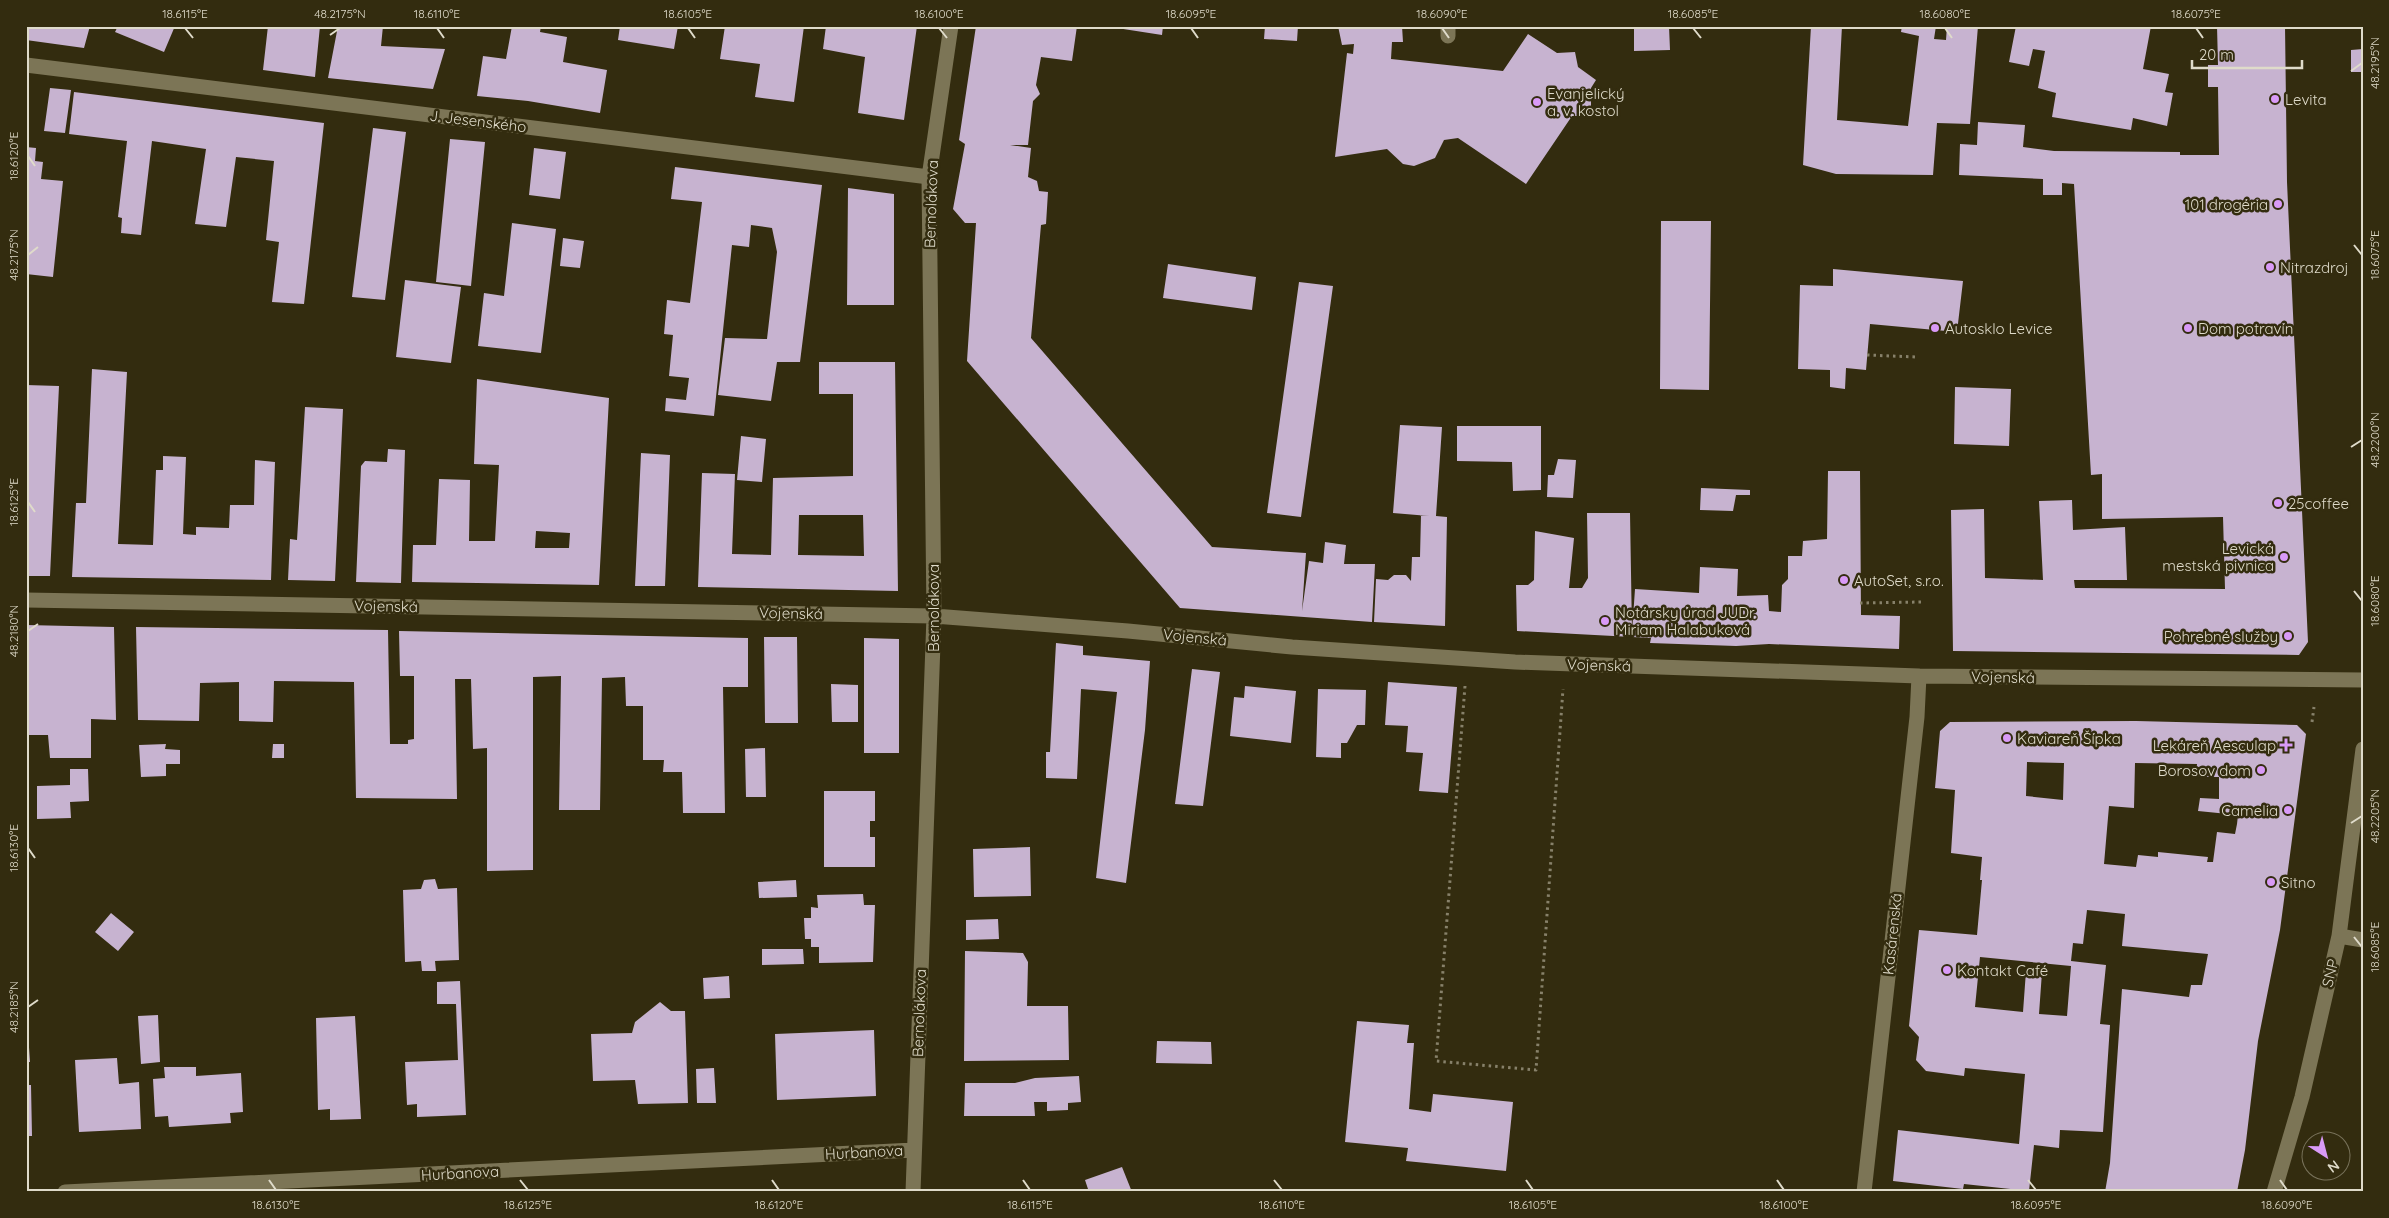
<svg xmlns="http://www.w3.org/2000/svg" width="2389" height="1218" font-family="Quicksand,sans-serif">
<rect width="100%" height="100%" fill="#332c0f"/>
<path fill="#c7b3d0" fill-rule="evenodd" d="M 26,26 L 90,26 L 84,48 L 26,40 Z
M 118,26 L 175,26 L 164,52 L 115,32 Z
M 268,26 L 320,26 L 315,77 L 263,70 Z
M 338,26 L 383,26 L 381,46 L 445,49 L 433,89 L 328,78 Z
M 512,26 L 541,26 L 540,32 L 567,37 L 563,62 L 607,70 L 600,113 L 528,101 L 477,96 L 483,56 L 506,59 Z
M 620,26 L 678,26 L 674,49 L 618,40 Z
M 725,26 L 804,26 L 794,102 L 755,97 L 760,64 L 720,59 Z
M 826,26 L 917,26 L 904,120 L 858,113 L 865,57 L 823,49 Z
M 976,26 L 1077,26 L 1072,61 L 1041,57 L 1036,85 L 1040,94 L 1033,101 L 1028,145 L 1010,145 L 1031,148 L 1028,177 L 1037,181 L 1039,191 L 1048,192 L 1046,224 L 1041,225 L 1031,338 L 1212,547 L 1306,553 L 1302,611 L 1309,561 L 1323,563 L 1325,542 L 1346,545 L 1344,564 L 1375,564 L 1372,622 L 1180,608 L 967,361 L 976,223 L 965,223 L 953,209 L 965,144 L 959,140 Z
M 1104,26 L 1163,26 L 1162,35 Z
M 1265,26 L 1298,26 L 1297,41 L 1264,39 Z
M 1338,26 L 1402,26 L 1403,42 L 1392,42 L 1391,59 L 1503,71 L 1528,34 L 1557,53 L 1575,52 L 1578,67 L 1596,80 L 1591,88 L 1591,116 L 1572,116 L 1526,184 L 1458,138 L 1444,140 L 1435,158 L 1414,166 L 1403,164 L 1387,149 L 1335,157 L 1347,53 L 1353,54 L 1354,44 L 1342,45 Z
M 1634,26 L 1669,26 L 1670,50 L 1634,51 Z
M 1811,26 L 1842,26 L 1837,120 L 1908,126 L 1919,36 L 1901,32 L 1902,26 L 1936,26 L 1934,39 L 1946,40 L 1947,26 L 1978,26 L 1970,124 L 1937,123 L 1933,175 L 1836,174 L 1803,165 Z
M 2016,26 L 2151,26 L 2143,69 L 2169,74 L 2165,92 L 2173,93 L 2167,126 L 2133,118 L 2131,130 L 2052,117 L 2056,93 L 2038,88 L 2045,51 L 2033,49 L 2029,66 L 2009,62 Z
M 2217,26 L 2285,26 L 2287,182 L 2308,642 L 2299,655 L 1953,651 L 1951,510 L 1984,509 L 1985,578 L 2043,580 L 2039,501 L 2072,500 L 2073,530 L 2125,527 L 2127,580 L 2074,580 L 2075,588 L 2225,589 L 2223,517 L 2102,519 L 2102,474 L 2091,475 L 2074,184 L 2062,183 L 2062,195 L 2043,195 L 2043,179 L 1959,175 L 1960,144 L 1977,145 L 1978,122 L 2025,125 L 2023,147 L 2054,151 L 2180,152 L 2180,155 L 2219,155 L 2218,87 L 2208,87 L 2208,65 L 2218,65 Z
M 2363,49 L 2363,72 L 2351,72 L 2351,50 Z
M 50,88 L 71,90 L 65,133 L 44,131 Z
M 74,92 L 324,123 L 304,304 L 272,302 L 279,242 L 266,240 L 274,161 L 236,157 L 226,227 L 195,224 L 206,149 L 152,141 L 141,235 L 121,233 L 122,218 L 118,217 L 127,141 L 69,134 Z
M 373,128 L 406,132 L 385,300 L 352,297 Z
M 450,139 L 485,142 L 471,286 L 436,282 Z
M 26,147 L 36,148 L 35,161 L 43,162 L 41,179 L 63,181 L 53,277 L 26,274 Z
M 534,148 L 566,152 L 560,199 L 529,195 Z
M 675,167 L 822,185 L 800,362 L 777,362 L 771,401 L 718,395 L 725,338 L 767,339 L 777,252 L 772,228 L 751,225 L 749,247 L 732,245 L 714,416 L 665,411 L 666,398 L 686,400 L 689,378 L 669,376 L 673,335 L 664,334 L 667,300 L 690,303 L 702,202 L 671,199 Z
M 848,188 L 894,194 L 894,305 L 847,305 Z
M 1661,221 L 1711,221 L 1709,390 L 1660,389 Z
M 512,223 L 556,229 L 541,353 L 478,346 L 484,293 L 504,296 Z
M 563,238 L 584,241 L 580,268 L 560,266 Z
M 1168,264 L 1256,277 L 1252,310 L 1163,298 Z
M 1833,269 L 1963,281 L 1957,332 L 1870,324 L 1866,370 L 1846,368 L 1845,389 L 1830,387 L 1830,370 L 1798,369 L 1800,285 L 1833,286 Z
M 405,280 L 461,287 L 451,363 L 396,357 Z
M 1299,282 L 1333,286 L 1301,517 L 1267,513 Z
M 819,362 L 895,362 L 898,591 L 698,587 L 702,473 L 735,474 L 732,554 L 771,555 L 773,478 L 853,476 L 853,394 L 819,394 ZM 799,515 L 863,515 L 864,556 L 798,555 Z
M 92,369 L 127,372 L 118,544 L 153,545 L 156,470 L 163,470 L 163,456 L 186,457 L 183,534 L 196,535 L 196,527 L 229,528 L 230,505 L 254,505 L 255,460 L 275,462 L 271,580 L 72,577 L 76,503 L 86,503 Z
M 477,379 L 609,398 L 599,585 L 412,582 L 413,545 L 436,545 L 439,479 L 470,480 L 469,541 L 495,541 L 499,465 L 474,464 ZM 536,531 L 570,533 L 569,548 L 535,548 Z
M 26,385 L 59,386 L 50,576 L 26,576 Z
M 1955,387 L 2011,389 L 2009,446 L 1954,444 Z
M 305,407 L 343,409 L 335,581 L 288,580 L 290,539 L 297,540 Z
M 1400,425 L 1442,427 L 1436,516 L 1447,517 L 1445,626 L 1374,622 L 1376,579 L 1388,580 L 1394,575 L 1406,575 L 1411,581 L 1412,557 L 1420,557 L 1421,515 L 1429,516 L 1393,513 Z
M 1457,426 L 1541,426 L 1541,490 L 1513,491 L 1512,462 L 1457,461 Z
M 741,436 L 766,439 L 762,482 L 737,480 Z
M 388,449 L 405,450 L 401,583 L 356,582 L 361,466 L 365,461 L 387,462 Z
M 641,453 L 670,455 L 665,586 L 635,586 Z
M 1558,459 L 1576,460 L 1573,498 L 1547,497 L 1548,475 L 1554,475 Z
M 1828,471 L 1860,471 L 1861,615 L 1900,616 L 1899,649 L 1769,644 L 1736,646 L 1650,643 L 1651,638 L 1517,631 L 1516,585 L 1528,585 L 1534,580 L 1535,531 L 1574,538 L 1569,588 L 1582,588 L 1588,578 L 1587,513 L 1630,513 L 1632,632 L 1635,589 L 1699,593 L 1700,567 L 1738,569 L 1737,596 L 1768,595 L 1769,611 L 1781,612 L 1782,585 L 1788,579 L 1788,556 L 1802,556 L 1803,541 L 1827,539 Z
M 1701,488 L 1750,490 L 1750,495 L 1736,495 L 1733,511 L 1700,510 Z
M 26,625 L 114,627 L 116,720 L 91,719 L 91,758 L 50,758 L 48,735 L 28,735 Z
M 136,627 L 388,630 L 390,744 L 408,744 L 408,740 L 414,739 L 414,676 L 400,676 L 399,631 L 748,638 L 748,687 L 723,687 L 725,813 L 683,813 L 682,772 L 663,772 L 664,760 L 643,760 L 643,706 L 626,706 L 625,677 L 602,678 L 600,810 L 559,810 L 561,676 L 533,677 L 533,870 L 487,871 L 487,748 L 473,749 L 471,679 L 455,679 L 457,799 L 356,798 L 354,682 L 274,681 L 273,722 L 239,721 L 239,682 L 200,683 L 199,721 L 138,720 Z
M 764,637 L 797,637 L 798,723 L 765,723 Z
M 864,638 L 899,639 L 899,753 L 864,753 Z
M 1056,643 L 1083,646 L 1083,655 L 1150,661 L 1145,730 L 1126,883 L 1096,878 L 1117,692 L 1081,689 L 1077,779 L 1046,778 L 1046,752 L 1050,752 Z
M 1192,669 L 1220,672 L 1203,806 L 1175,804 Z
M 1388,682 L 1457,687 L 1448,793 L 1419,791 L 1423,753 L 1406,752 L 1408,726 L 1385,725 Z
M 831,684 L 858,685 L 858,722 L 832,722 Z
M 1245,686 L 1296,691 L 1291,743 L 1230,736 L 1234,697 L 1244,698 Z
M 1318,689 L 1366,690 L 1365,725 L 1357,725 L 1347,743 L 1341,743 L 1341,758 L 1316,757 Z
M 2136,721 L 2297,725 L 2306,734 L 2280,930 L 2258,1041 L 2245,1150 L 2237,1192 L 2105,1192 L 2110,1163 L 2122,989 L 2189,997 L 2191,985 L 2202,985 L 2208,954 L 2122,946 L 2125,914 L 2087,910 L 2083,944 L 2073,943 L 2071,961 L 2106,965 L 2100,1024 L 2110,1025 L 2103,1132 L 2060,1130 L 2059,1148 L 2034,1145 L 2029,1191 L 1964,1184 L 1963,1189 L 1893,1181 L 1898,1130 L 2019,1144 L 2025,1074 L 1965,1068 L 1964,1076 L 1926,1071 L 1916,1060 L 1919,1037 L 1909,1026 L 1919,930 L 1977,935 L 1982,880 L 1980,880 L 1982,857 L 1951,853 L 1955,790 L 1935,788 L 1940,731 L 1950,722 ZM 2027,762 L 2064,763 L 2063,800 L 2026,796 ZM 2135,763 L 2197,764 L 2196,777 L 2219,777 L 2219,799 L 2200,798 L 2198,811 L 2238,815 L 2237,824 L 2235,834 L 2217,832 L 2213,862 L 2207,862 L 2208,857 L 2158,852 L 2158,857 L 2138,855 L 2136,867 L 2104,864 L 2109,806 L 2134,808 ZM 1980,957 L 2071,966 L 2067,1016 L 2039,1014 L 2042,972 L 2026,971 L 2023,1012 L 1975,1007 Z
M 166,744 L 165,749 L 180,750 L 180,764 L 166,764 L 166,776 L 141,777 L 139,745 Z
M 273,744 L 284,744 L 284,758 L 272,758 Z
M 765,748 L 766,797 L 746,797 L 745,749 Z
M 70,769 L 88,769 L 89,801 L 70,802 L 71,818 L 37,819 L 37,786 L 70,785 Z
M 824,791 L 875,791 L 875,821 L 870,821 L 870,837 L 875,837 L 875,867 L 824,867 Z
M 1030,847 L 1031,896 L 974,897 L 973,849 Z
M 435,879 L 438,889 L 457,888 L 459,960 L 435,961 L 436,971 L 422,971 L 421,961 L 405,962 L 403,890 L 421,889 L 424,880 Z
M 796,880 L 797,897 L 759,898 L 758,882 Z
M 863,894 L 864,905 L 875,905 L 873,962 L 819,963 L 819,947 L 811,947 L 811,939 L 805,939 L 804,918 L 811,918 L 811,907 L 818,908 L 817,895 Z
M 111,913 L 134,932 L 118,951 L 95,932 Z
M 998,919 L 999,939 L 966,940 L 966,920 Z
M 762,949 L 803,949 L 804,964 L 762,965 Z
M 965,951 L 1023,953 L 1028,962 L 1027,1006 L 1068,1006 L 1069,1060 L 964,1061 Z
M 729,976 L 730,998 L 704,999 L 703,978 Z
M 460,981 L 466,1115 L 417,1117 L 417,1104 L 407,1105 L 405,1062 L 458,1060 L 456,1004 L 437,1004 L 437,982 Z
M 660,1002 L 671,1011 L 685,1011 L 688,1103 L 638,1104 L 635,1080 L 593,1081 L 591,1034 L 632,1033 L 635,1022 Z
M 158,1015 L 160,1062 L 141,1064 L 138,1016 Z
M 355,1016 L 361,1119 L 330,1120 L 330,1109 L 318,1110 L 316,1018 Z
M 1357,1021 L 1409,1025 L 1407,1043 L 1414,1043 L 1409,1109 L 1431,1112 L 1433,1094 L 1513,1102 L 1506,1171 L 1406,1161 L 1408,1148 L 1345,1142 Z
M 874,1030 L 876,1096 L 777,1100 L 775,1034 Z
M 26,1033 L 28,1033 L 30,1062 L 26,1062 Z
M 1157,1041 L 1211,1042 L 1212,1064 L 1156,1063 Z
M 117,1058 L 119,1084 L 139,1082 L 141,1129 L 79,1132 L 75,1060 Z
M 164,1067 L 196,1067 L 196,1076 L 241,1073 L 243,1112 L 230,1113 L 231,1123 L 169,1127 L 168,1116 L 155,1117 L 153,1079 L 165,1078 Z
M 714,1068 L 716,1103 L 697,1103 L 696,1069 Z
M 1079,1076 L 1081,1102 L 1068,1103 L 1068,1110 L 1047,1111 L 1047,1102 L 1034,1102 L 1035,1116 L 964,1116 L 965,1083 L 1015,1083 L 1035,1078 Z
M 26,1085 L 31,1085 L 32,1136 L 26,1136 Z
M 1122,1167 L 1132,1192 L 1089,1192 L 1085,1180 Z"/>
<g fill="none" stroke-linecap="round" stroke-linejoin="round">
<path stroke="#87816a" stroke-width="3" stroke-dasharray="2.5 4" stroke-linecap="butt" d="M 1867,355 L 1916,357
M 1860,603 L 1922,602
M 1465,686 L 1436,1061 L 1536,1070 L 1563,689
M 2312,722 L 2314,707"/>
<path stroke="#7c7556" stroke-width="15" d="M 1448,26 L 1448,36
M 26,65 L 929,177
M 26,600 L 934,616 L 1128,631 L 1292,647 L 1515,662 L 1919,676 L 2363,680
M 2339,936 L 2363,940
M 65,1192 L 914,1150
M 913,1192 L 934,616 L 929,177 L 951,26
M 1864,1192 L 1917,717 L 1919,676
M 2274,1192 L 2302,1097 L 2339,936 L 2363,749"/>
</g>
<path fill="none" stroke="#dfdbca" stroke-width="2" d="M 185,28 L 193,38M 437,28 L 444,38M 688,28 L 695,38M 939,28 L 947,38M 1191,28 L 1198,38M 1442,28 L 1449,38M 1693,28 L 1701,38M 1945,28 L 1952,38M 2196,28 L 2203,38M 330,35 L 340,28M 2351,71 L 2362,63M 28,156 L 35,166M 2354,245 L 2362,255M 28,255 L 38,247M 2351,447 L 2362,440M 28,502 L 35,512M 2354,591 L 2362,601M 28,631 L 38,624M 2351,823 L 2362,816M 28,848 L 35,858M 2354,937 L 2362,947M 28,1007 L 38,1000M 269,1180 L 276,1190M 520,1180 L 528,1190M 772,1180 L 779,1190M 1023,1180 L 1030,1190M 1274,1180 L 1282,1190M 1526,1180 L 1533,1190M 1777,1180 L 1784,1190M 2028,1180 L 2036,1190M 2280,1180 L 2287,1190"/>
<g fill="#d99af7" stroke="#332c0f" stroke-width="2">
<circle cx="2275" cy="99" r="5"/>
<circle cx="1537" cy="102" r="5"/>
<circle cx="2278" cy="204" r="5"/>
<circle cx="2270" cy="267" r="5"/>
<circle cx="1935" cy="328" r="5"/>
<circle cx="2188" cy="328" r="5"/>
<circle cx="2278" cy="503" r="5"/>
<circle cx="2284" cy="557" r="5"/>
<circle cx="1844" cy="580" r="5"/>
<circle cx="1605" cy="621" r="5"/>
<circle cx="2288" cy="636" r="5"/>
<circle cx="2007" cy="738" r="5"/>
<path d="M2283.5 737.5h5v5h5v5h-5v5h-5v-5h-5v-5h5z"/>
<circle cx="2261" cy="770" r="5"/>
<circle cx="2288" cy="810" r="5"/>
<circle cx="2271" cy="882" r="5"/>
<circle cx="1947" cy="970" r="5"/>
</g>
<g text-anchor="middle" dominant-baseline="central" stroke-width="5" stroke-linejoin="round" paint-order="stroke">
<g font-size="15" fill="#dfdbca" stroke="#332c0f" text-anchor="start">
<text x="1547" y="93">Evanjelický<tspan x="1547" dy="17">a. v. kostol</tspan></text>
<text x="2285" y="99">Levita</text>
<text x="2268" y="204" text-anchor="end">101 drogéria</text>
<text x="2280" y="267">Nitrazdroj</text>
<text x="1945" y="328">Autosklo Levice</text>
<text x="2198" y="328">Dom potravín</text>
<text x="2288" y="503">25coffee</text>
<text x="2274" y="548" text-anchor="end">Levická<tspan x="2274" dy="17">mestská pivnica</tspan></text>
<text x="1854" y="580">AutoSet, s.r.o.</text>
<text x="1615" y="612">Notársky úrad JUDr.<tspan x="1615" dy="17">Miriam Halabuková</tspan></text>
<text x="2278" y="636" text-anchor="end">Pohrebné služby</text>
<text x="2017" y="738">Kaviareň Šípka</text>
<text x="2276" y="745" text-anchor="end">Lekáreň Aesculap</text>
<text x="2251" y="770" text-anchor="end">Borosov dom</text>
<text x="2278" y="810" text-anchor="end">Camelia</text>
<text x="2281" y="882">Sitno</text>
<text x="1957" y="970">Kontakt Café</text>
</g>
<g font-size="15" fill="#dfdbca" stroke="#332c0f">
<text transform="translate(478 121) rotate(7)">J. Jesenského</text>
<text transform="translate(931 204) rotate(-88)">Bernolákova</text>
<text transform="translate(386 606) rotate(1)">Vojenská</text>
<text transform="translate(933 608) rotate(-90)">Bernolákova</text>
<text transform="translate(791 613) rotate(1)">Vojenská</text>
<text transform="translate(1195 637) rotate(6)">Vojenská</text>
<text transform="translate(1599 665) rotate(2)">Vojenská</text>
<text transform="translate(2003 677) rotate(1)">Vojenská</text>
<text transform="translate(1892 934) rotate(-84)">Kasárenská</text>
<text transform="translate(2330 973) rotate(-76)">SNP</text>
<text transform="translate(919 1013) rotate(-88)">Bernolákova</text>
<text transform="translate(864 1152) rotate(-3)">Hurbanova</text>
<text transform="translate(460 1173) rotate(-3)">Hurbanova</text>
</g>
</g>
<rect width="2389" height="1218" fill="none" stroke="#332c0f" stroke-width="55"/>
<g transform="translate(2326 1156) rotate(144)"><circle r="24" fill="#332c0f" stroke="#78725a"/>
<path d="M0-4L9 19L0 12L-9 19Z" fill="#d99af7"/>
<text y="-8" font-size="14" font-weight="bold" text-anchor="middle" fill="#dfdbca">N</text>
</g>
<path d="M2192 60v8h110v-8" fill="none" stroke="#dfdbca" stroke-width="2.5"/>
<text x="2199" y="60" font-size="15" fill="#dfdbca" stroke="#332c0f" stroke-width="4" paint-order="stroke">20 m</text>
<rect x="28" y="28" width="2334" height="1162" fill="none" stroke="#dfdbca" stroke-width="2"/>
<g font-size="12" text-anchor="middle" fill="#dfdbca">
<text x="185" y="18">18.6115°E</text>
<text x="340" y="18">48.2175°N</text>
<text x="437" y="18">18.6110°E</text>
<text x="688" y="18">18.6105°E</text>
<text x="939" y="18">18.6100°E</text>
<text x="1191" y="18">18.6095°E</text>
<text x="1442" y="18">18.6090°E</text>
<text x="1693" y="18">18.6085°E</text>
<text x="1945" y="18">18.6080°E</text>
<text x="2196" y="18">18.6075°E</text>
<text transform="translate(2375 63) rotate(-90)" y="4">48.2195°N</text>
<text transform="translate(14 156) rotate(-90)" y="4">18.6120°E</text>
<text transform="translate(14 255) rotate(-90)" y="4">48.2175°N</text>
<text transform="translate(2375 255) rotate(-90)" y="4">18.6075°E</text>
<text transform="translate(2375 440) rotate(-90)" y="4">48.2200°N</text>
<text transform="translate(14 502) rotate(-90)" y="4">18.6125°E</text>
<text transform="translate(2375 601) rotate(-90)" y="4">18.6080°E</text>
<text transform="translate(14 631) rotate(-90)" y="4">48.2180°N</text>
<text transform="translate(2375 816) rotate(-90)" y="4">48.2205°N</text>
<text transform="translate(14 848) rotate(-90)" y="4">18.6130°E</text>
<text transform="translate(2375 947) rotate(-90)" y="4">18.6085°E</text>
<text transform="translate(14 1007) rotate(-90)" y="4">48.2185°N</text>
<text x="276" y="1209">18.6130°E</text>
<text x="528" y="1209">18.6125°E</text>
<text x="779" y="1209">18.6120°E</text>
<text x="1030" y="1209">18.6115°E</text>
<text x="1282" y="1209">18.6110°E</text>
<text x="1533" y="1209">18.6105°E</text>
<text x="1784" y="1209">18.6100°E</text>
<text x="2036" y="1209">18.6095°E</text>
<text x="2287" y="1209">18.6090°E</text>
</g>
</svg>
